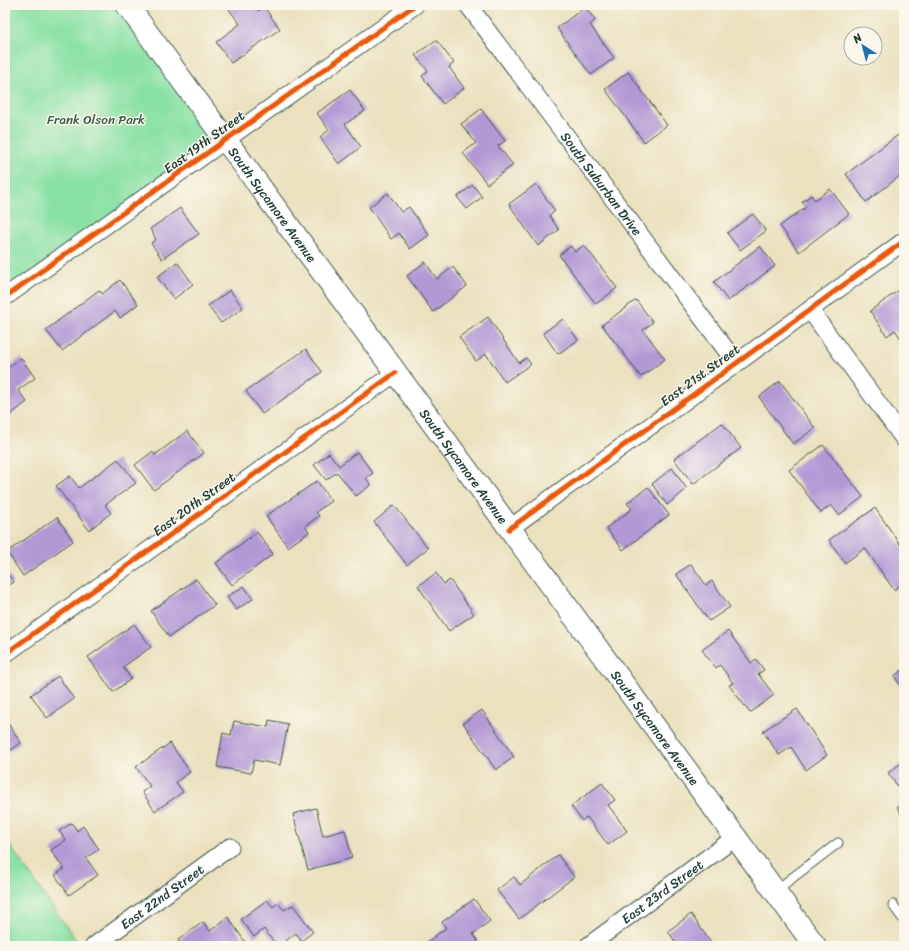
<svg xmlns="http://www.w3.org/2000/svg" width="909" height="951" font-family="Sriracha,sans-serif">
<rect width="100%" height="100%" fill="#fbf7ec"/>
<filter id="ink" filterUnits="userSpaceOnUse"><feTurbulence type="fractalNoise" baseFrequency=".025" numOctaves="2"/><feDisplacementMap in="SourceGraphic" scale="8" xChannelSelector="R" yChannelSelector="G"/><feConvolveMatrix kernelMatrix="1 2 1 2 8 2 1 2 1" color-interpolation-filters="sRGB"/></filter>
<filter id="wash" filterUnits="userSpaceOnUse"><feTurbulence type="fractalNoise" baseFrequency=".012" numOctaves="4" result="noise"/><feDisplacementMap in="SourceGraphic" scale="16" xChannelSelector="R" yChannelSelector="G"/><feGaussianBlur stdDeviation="0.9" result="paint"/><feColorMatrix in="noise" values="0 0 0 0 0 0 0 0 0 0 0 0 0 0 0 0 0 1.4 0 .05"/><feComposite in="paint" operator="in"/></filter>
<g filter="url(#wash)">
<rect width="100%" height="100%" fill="#ebe1bf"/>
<path fill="#8ae1a5" stroke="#548f6c" d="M 5,5 L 127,5 L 225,140 L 5,297 Z
M 5,839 L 80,946 L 5,946 Z"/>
<g id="blocks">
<path fill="#b298d5" d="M 226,5 L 254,5 L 258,11 L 264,7 L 280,29 L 231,63 L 216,42 L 240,24 Z
M 585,7 L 595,20 L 590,25 L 614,58 L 591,75 L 557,28 Z
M 436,40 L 454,63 L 449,67 L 464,88 L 443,104 L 422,76 L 428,71 L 415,55 Z
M 628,72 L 667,125 L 644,142 L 605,89 Z
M 350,90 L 365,111 L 345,124 L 361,147 L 339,164 L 320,137 L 329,130 L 317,113 Z
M 481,109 L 505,141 L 498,146 L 513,165 L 487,184 L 463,153 L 476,143 L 461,124 Z
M 898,135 L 904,143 L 904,173 L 866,202 L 846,174 Z
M 536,184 L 555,211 L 549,215 L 559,230 L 538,246 L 509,204 Z
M 473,185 L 482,197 L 467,209 L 457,197 Z
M 830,189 L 849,214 L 799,252 L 780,226 L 806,207 L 802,202 L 811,195 L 815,200 Z
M 388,193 L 401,212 L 409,207 L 429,235 L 410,249 L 399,233 L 391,239 L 369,207 Z
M 180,208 L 199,234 L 162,259 L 151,243 L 156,239 L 150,229 Z
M 753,214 L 766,231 L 740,250 L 727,233 Z
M 584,245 L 617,288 L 596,304 L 559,255 L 571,246 L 575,252 Z
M 760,246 L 775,266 L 728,301 L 714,282 Z
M 177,262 L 193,284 L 174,299 L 157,277 Z
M 425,262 L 437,279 L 453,267 L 467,286 L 433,312 L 407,276 Z
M 120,280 L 138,304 L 120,318 L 115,311 L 62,351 L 46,330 L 99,290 L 102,294 Z
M 230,290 L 243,308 L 221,323 L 208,306 Z
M 899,290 L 904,297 L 904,343 L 895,330 L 887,336 L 870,311 Z
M 636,300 L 653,322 L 643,330 L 665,359 L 641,377 L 602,325 Z
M 488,317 L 519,363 L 526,358 L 531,364 L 505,382 L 486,354 L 476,361 L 459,337 Z
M 563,319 L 578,340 L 558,354 L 543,333 Z
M 306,349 L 322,372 L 262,414 L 246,391 Z
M 21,358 L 35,378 L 18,390 L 27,402 L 5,419 L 5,368 L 6,369 Z
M 780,381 L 815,428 L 793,444 L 759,397 Z
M 722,423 L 741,448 L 693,484 L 674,459 Z
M 187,431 L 204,453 L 154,490 L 135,465 L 152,452 L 155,455 Z
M 823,445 L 863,497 L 839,515 L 831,505 L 821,513 L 789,470 Z
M 357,452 L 373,473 L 366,478 L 371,485 L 356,496 L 337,472 L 326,480 L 314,465 L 329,453 L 339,466 Z
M 118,459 L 136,483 L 105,505 L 111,513 L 89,530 L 56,486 L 70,476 L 79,488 Z
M 672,468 L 687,489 L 667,505 L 652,484 Z
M 317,481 L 331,501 L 316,512 L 319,516 L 305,526 L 309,532 L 288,547 L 266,516 Z
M 648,487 L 669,515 L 623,550 L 606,528 L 632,509 L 627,503 Z
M 394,505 L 428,548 L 407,565 L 374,522 Z
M 875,508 L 904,550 L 904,582 L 894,590 L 865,548 L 845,563 L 829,540 Z
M 57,517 L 73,541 L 23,576 L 7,552 Z
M 257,532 L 273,554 L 232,585 L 216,563 Z
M 691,564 L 706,585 L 712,581 L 730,607 L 709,621 L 676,574 Z
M 5,570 L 14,582 L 5,588 Z
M 436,573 L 444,584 L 450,580 L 474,614 L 449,631 L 418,586 Z
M 196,579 L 215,605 L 169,637 L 151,611 Z
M 244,586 L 253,599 L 236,610 L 227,597 Z
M 134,624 L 151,647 L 123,667 L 131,679 L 113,692 L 88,657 Z
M 728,631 L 751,663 L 756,659 L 764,670 L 758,674 L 774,695 L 750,713 L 729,685 L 733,683 L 720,665 L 716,668 L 702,650 Z
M 904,669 L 904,691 L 894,676 Z
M 58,676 L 74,699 L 47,718 L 31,695 Z
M 797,709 L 827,755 L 806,770 L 791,747 L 779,755 L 763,731 Z
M 482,710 L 514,757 L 496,770 L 463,723 Z
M 5,719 L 21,743 L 5,754 Z
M 269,720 L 288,724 L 280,765 L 254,760 L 251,773 L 217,767 L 223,733 L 231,735 L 234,721 L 268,727 Z
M 170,743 L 190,772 L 176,782 L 183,792 L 155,811 L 142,792 L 150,786 L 136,767 Z
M 904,761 L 904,795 L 888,773 Z
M 602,783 L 615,800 L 608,805 L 627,831 L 608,845 L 587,817 L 582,821 L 571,806 Z
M 904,802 L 904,817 L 897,807 Z
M 316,808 L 323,836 L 345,830 L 352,858 L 308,870 L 293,814 Z
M 72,823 L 77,831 L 83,826 L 99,849 L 86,858 L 98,875 L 69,895 L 55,875 L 64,869 L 51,850 L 66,840 L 59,831 Z
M 558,855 L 574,877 L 519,919 L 497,890 L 514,877 L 520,885 Z
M 474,899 L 490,921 L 473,934 L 478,941 L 472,946 L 430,946 L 427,942 L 446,928 L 442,922 Z
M 267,900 L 273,907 L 278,903 L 284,910 L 293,905 L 313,932 L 301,941 L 296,933 L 279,946 L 277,946 L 264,929 L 254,937 L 241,919 Z
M 691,914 L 713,946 L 678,946 L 668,931 Z
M 228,917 L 245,942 L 239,946 L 182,946 L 178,940 L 203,922 L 210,931 Z"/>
</g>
</g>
<g filter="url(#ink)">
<use href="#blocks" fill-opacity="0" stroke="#3e5649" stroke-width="1"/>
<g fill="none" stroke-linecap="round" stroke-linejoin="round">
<g stroke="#3e5649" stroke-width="11">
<path id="service" d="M 775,891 L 838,843
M 893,905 L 904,920"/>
</g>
<g stroke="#3e5649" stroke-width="19">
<g id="minor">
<path id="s1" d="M 468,5 L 736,363"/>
<path d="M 5,297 L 415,5"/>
<path d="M 810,310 L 904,439"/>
<path d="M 509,529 L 904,241"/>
<path d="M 5,654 L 395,373"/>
<path id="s2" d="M 94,946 L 230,847"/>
<path id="s3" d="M 588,946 L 736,837"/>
</g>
</g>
<g stroke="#3e5649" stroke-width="24">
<g id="secondary">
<path id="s4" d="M 127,5 L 815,946"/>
</g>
</g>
<use href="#service" stroke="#fff" stroke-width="9"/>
<use href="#minor" stroke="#fff" stroke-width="17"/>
<use href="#secondary" stroke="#fff" stroke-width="22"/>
<g stroke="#fbf7ec" stroke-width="8">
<path id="cycleway" d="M 5,297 L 415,5
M 509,529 L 904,241
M 5,654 L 395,373"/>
</g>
<use href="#cycleway" stroke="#e8590c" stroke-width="5"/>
</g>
</g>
<g text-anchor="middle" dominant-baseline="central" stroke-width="3" stroke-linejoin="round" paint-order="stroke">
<g font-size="13" fill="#345e4b" stroke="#fbf7ec">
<text x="96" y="119">Frank Olson Park</text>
</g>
<g font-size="13" fill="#1f3d34" stroke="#fbf7ec">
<text transform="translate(204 142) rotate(-36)">East 19th Street</text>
<text stroke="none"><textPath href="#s1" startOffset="223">South Suburban Drive</textPath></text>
<text stroke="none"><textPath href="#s4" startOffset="247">South Sycamore Avenue</textPath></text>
<text transform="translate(700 375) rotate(-36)">East 21st Street</text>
<text stroke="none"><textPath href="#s4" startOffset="571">South Sycamore Avenue</textPath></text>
<text transform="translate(194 504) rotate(-36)">East 20th Street</text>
<text stroke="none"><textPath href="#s4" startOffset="895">South Sycamore Avenue</textPath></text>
<text stroke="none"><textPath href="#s3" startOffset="92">East 23rd Street</textPath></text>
<text stroke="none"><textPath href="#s2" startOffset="84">East 22nd Street</textPath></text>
</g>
</g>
<rect width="909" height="951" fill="none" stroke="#fbf7ec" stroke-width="20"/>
<g transform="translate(863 46) rotate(324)"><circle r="19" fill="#fbf7ec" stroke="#a3ada2"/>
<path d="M0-3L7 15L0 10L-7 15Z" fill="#1f6fb2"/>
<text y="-6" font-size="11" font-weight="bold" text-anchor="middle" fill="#1f3d34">N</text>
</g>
</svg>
